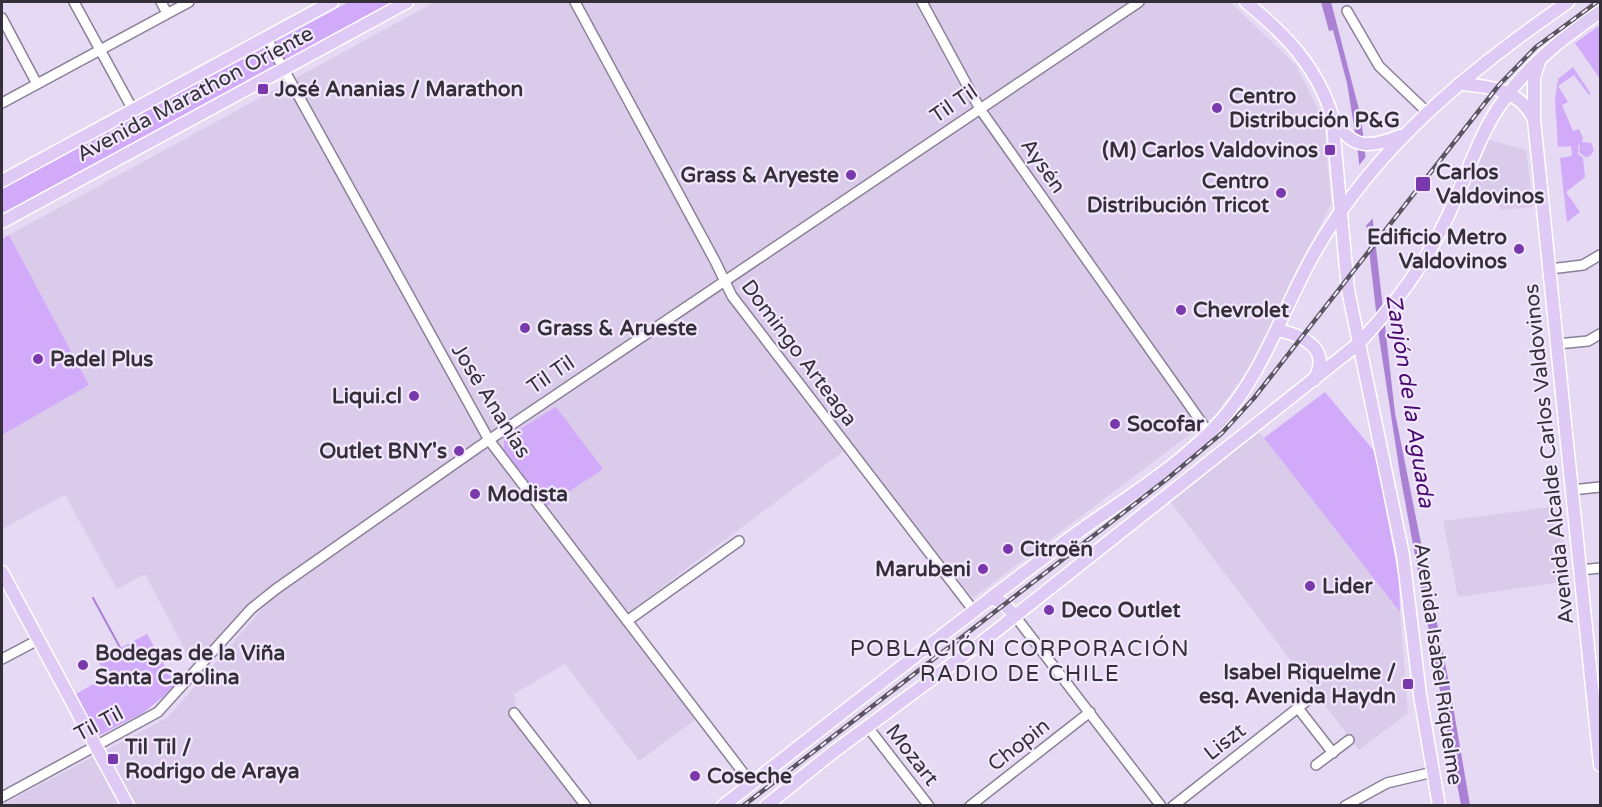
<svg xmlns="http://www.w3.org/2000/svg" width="1602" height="807" font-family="'Varela Round',sans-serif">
<rect width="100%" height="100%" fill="#e5d9f4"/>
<path fill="#dacbeb" d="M 435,2 L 1230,2 L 1296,65 L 1324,121 L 1331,204 L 1247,372 L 1215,415 L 973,598 L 852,445 L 626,614 L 699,717 L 639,761 L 565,664 L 514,694 L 520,725 L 579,805 L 117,806 L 116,803 L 111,806 L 2,805 L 167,718 L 265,606 L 259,595 L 194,667 L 145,574 L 117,589 L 65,495 L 2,529 L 2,435 L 89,385 L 9,235 Z
M 1489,140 L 1526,150 L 1533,207 L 1500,210 L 1498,199 L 1463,201 Z
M 1259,432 L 1400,612 L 1408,713 L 1359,750 L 1169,500 Z
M 1559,506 L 1568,581 L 1458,597 L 1443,521 Z"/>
<path fill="#d1aafa" d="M 349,2 L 401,2 L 2,218 L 2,188 Z
M 1600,25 L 1600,79 L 1575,43 Z
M 1573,67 L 1591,94 L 1589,95 L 1574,75 L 1558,86 L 1568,102 L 1562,105 L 1573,131 L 1579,129 L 1583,138 L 1582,142 L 1591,143 L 1594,150 L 1590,156 L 1585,157 L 1579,152 L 1580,144 L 1578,146 L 1578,154 L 1583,158 L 1585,177 L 1566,192 L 1580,212 L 1567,222 L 1560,158 L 1572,156 L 1571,146 L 1558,147 L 1555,100 L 1558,79 Z
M 9,235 L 89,385 L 2,435 L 2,239 Z
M 1325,392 L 1375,452 L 1399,579 L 1400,612 L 1264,438 Z
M 556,407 L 603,469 L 547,506 L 504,450 L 504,439 Z
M 147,634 L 176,686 L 143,713 L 98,736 L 76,694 L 106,677 L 98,660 Z"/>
<path fill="#ab81d5" d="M 1321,2 L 1331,2 L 1361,117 L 1395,413 L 1449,683 L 1470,805 L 1461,805 L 1400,474 L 1379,337 L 1357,145 L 1347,83 L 1333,30 L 1329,31 Z"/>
<path fill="#e5d9f4" d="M 1368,154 L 1375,216 L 1362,230 L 1357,168 Z"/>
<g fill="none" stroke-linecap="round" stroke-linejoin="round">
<path stroke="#ab81d5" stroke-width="2" d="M 93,598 L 123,653"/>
<g stroke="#8b8098" stroke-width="12">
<path id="minor" d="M 74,2 L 133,110
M 161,2 L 167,13
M 575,2 L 715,261 L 732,296 L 974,611
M 922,2 L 980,109 L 1209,433
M 1347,11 L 1379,66 L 1427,112
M 2,18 L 37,84
M 266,37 L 489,440 L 751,783
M 2,103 L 189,2
M 1550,269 L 1583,265 L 1600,255
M 1557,344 L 1588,341 L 1600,334
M 1572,490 L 1600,487
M 1580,570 L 1600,568
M 1015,616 L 1161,806
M 627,621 L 739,541
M 2,659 L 38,640
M 1298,708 L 1333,753
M 514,713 L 586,806
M 867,726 L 929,806
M 1316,765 L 1349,740
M 2,797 L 158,712 L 251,609 L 276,589 L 477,448 L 1139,2
M 970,806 L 1090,712
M 1173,806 L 1313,696
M 1345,806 L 1387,783 L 1433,772"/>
</g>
<g stroke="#fff" stroke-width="15">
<path id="major" d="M 1246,2 C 1285,34 1316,65 1332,115 L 1348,290 L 1403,555 L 1420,695 L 1439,806
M 1459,84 C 1488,86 1521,89 1534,120 L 1600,765
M 1334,119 C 1352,150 1370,148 1400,136
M 1534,119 L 1534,78 L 1539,62
M 2,181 L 332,2
M 2,222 L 407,2
M 1278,330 C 1304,336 1332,349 1314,380
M 2,572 L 128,806
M 991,598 L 1003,603 L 1015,616
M 723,806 C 835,718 948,630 1062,544 C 1113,505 1173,472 1217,425 C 1264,374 1282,309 1316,250 C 1377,145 1470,70 1568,2
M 766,806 L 832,753 L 986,639 L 1358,344 C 1399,301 1432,255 1455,200 C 1470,167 1481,131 1503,101 C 1529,64 1564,37 1600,12"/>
</g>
<use href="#minor" stroke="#fff" stroke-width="9"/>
<use href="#major" stroke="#dfcaf5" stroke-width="12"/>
<g stroke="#5b5562" stroke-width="4.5">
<path id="rail" d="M 743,806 L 1167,479 L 1222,433 L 1254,398 L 1499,85 L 1536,47 L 1597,2"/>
</g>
<use href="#rail" stroke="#f1e8fd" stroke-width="2" stroke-dasharray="7" stroke-linecap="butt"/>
</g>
<g fill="#7939ad" stroke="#f1e8fd" stroke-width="2">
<rect x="257" y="83" width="12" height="12" rx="3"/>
<circle cx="1217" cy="108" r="6"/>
<rect x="1324" y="144" width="12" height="12" rx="3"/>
<circle cx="851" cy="175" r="6"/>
<rect x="1415" y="176" width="16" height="16" rx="3"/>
<circle cx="1281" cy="193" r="6"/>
<circle cx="1519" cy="249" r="6"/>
<circle cx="1181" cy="310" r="6"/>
<circle cx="525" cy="328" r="6"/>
<circle cx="38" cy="359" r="6"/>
<circle cx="414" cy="396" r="6"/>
<circle cx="1115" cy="424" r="6"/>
<circle cx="459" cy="451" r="6"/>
<circle cx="475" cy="494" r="6"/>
<circle cx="1008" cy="549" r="6"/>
<circle cx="983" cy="569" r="6"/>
<circle cx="1310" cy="586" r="6"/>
<circle cx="1049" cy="610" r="6"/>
<circle cx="83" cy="665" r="6"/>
<rect x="1402" y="678" width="12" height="12" rx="3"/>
<rect x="107" y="753" width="12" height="12" rx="3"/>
<circle cx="695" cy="776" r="6"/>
</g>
<g text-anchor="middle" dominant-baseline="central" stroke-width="4.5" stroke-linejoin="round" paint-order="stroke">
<g font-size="21" font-weight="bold" fill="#342f39" stroke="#f1e8fd" text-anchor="start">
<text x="275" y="89">José Ananias / Marathon</text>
<text x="1229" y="96">Centro<tspan x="1229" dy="24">Distribución P&amp;G</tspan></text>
<text x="1318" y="150" text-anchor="end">(M) Carlos Valdovinos</text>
<text x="1436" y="172">Carlos<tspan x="1436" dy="24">Valdovinos</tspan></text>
<text x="839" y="175" text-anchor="end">Grass &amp; Aryeste</text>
<text x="1269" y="181" text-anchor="end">Centro<tspan x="1269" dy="24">Distribución Tricot</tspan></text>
<text x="1507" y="237" text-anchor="end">Edificio Metro<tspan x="1507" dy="24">Valdovinos</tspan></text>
<text x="1193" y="310">Chevrolet</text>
<text x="537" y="328">Grass &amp; Arueste</text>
<text x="50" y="359">Padel Plus</text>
<text x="402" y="396" text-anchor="end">Liqui.cl</text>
<text x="1127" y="424">Socofar</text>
<text x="447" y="451" text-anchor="end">Outlet BNY's</text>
<text x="487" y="494">Modista</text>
<text x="1020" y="549">Citroën</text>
<text x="971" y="569" text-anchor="end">Marubeni</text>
<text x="1322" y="586">Lider</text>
<text x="1061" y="610">Deco Outlet</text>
<text x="95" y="653">Bodegas de la Viña<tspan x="95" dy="24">Santa Carolina</tspan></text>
<text x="1396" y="672" text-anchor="end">Isabel Riquelme /<tspan x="1396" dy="24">esq. Avenida Haydn</tspan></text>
<text x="125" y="747">Til Til /<tspan x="125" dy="24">Rodrigo de Araya</tspan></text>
<text x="707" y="776">Coseche</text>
</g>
<g font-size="21" fill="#342f39" stroke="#f1e8fd">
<text transform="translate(195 94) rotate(-28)">Avenida Marathon Oriente</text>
<text transform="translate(954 104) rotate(-34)">Til Til</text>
<text transform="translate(1043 166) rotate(55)">Aysén</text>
<text transform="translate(799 353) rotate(53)">Domingo Arteaga</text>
<text transform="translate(551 375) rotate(-34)">Til Til</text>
<text transform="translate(491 401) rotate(58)">José Ananías</text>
<text transform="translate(1549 454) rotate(-96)">Avenida Alcalde Carlos Valdovinos</text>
<text transform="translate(1438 664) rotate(82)">Avenida Isabel Riquelme</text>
<text transform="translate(99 724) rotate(-28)">Til Til</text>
<text transform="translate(1225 742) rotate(-38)">Liszt</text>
<text transform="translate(1019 745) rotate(-38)">Chopin</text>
<text transform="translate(912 755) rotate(52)">Mozart</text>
</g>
<g font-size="22" font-style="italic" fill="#490971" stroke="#f1e8fd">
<text transform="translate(1410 401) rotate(81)">Zanjón de la Aguada</text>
</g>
<g font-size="22" letter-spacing="1.5" fill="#342f39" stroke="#f1e8fd">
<text x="1020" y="649">POBLACIÓN CORPORACIÓN<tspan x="1020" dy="25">RADIO DE CHILE</tspan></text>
</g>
</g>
<rect width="1602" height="807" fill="none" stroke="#342f39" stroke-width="6"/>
</svg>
